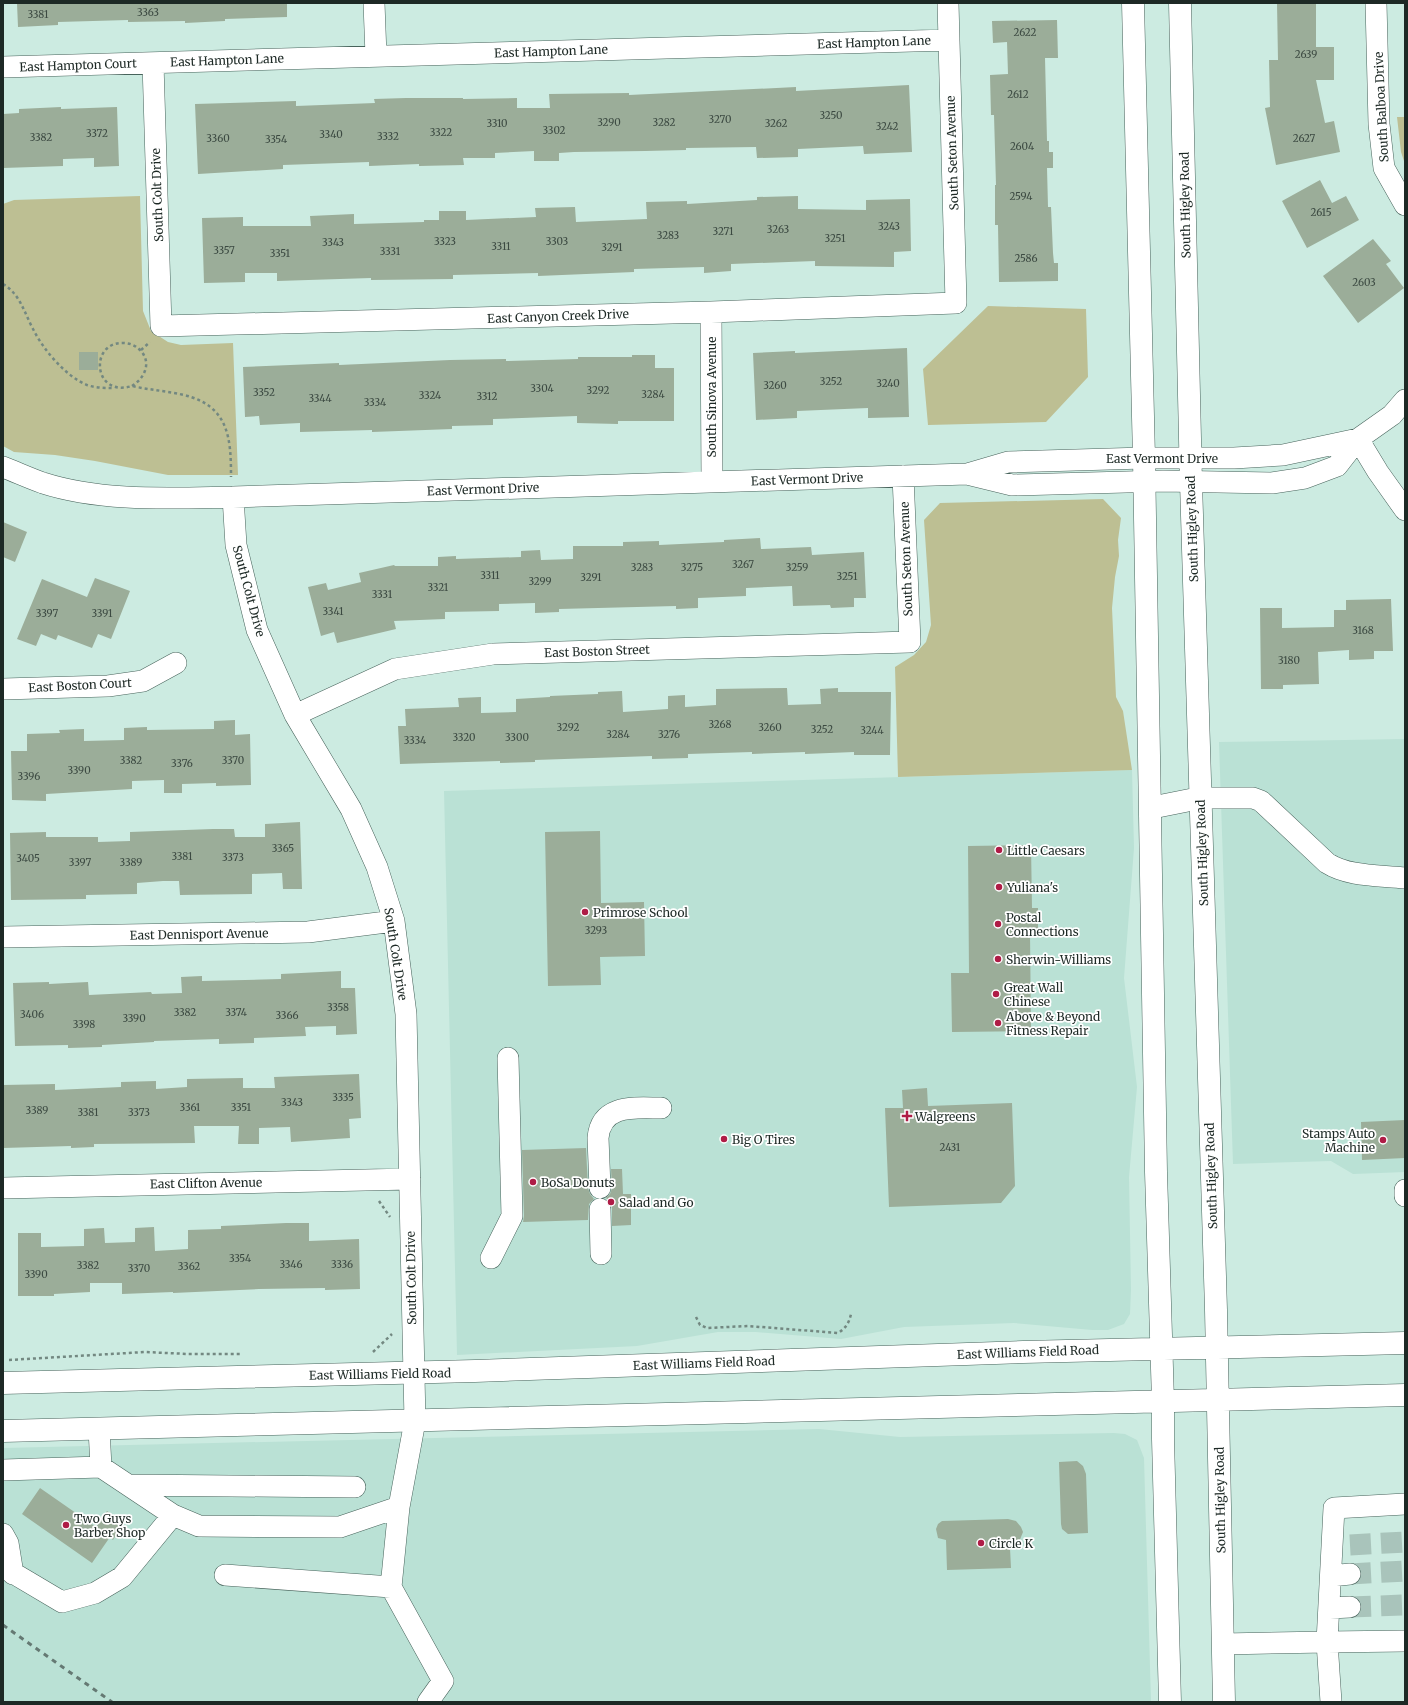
<svg xmlns="http://www.w3.org/2000/svg" width="1408" height="1705" font-family="Merriweather,serif">
<rect width="100%" height="100%" fill="#ccebe1"/>
<path fill="#bae1d5" d="M 1405,739 L 1405,1172 L 1353,1174 L 1331,1161 L 1233,1164 L 1219,742 Z
M 1132,770 L 1134,848 L 1124,978 L 1137,1087 L 1129,1177 L 1131,1290 L 1130,1314 L 1124,1324 L 1108,1330 L 1092,1330 L 1014,1323 L 904,1327 L 841,1339 L 756,1332 L 718,1332 L 637,1346 L 457,1355 L 444,791 Z
M 819,1429 L 900,1437 L 1114,1433 L 1125,1434 L 1137,1440 L 1144,1458 L 1151,1702 L 3,1702 L 3,1448 Z"/>
<path fill="#bdbf93" d="M 1397,117 L 1405,117 L 1405,164 L 1401,152 Z
M 140,196 L 143,311 L 151,331 L 168,342 L 181,345 L 233,343 L 238,475 L 168,475 L 95,461 L 55,455 L 14,452 L 3,446 L 3,204 L 14,200 Z
M 988,306 L 1086,309 L 1088,377 L 1046,422 L 928,425 L 923,369 Z
M 1103,499 L 1121,518 L 1118,540 L 1119,556 L 1115,577 L 1112,608 L 1116,697 L 1123,711 L 1132,770 L 898,777 L 895,667 L 914,655 L 926,642 L 931,625 L 924,520 L 940,503 Z"/>
<path fill="#9bad99" d="M 17,3 L 287,3 L 287,17 L 225,19 L 225,21 L 185,23 L 185,21 L 128,22 L 128,20 L 58,22 L 58,25 L 18,27 Z
M 1277,3 L 1316,3 L 1316,47 L 1334,47 L 1334,80 L 1316,80 L 1325,123 L 1334,121 L 1340,152 L 1276,165 L 1265,108 L 1270,107 L 1269,60 L 1278,60 Z
M 1057,20 L 1058,58 L 1045,58 L 1047,141 L 1049,141 L 1049,152 L 1053,152 L 1053,168 L 1047,168 L 1048,207 L 1051,207 L 1053,253 L 1054,263 L 1058,263 L 1058,281 L 999,282 L 998,225 L 995,225 L 995,185 L 996,185 L 994,115 L 991,115 L 990,75 L 1008,74 L 1007,42 L 993,43 L 992,21 Z
M 909,85 L 912,152 L 864,154 L 863,146 L 798,149 L 798,157 L 757,158 L 756,147 L 686,148 L 686,150 L 645,151 L 574,152 L 559,153 L 559,161 L 534,161 L 534,151 L 495,153 L 495,158 L 463,158 L 464,165 L 419,166 L 419,164 L 369,166 L 369,162 L 283,165 L 283,169 L 198,174 L 195,104 L 296,101 L 296,106 L 375,103 L 374,99 L 406,98 L 463,98 L 463,99 L 517,98 L 517,108 L 550,108 L 549,94 L 629,93 L 629,95 L 796,87 L 796,91 Z
M 61,107 L 61,109 L 117,107 L 119,166 L 94,167 L 94,158 L 63,159 L 63,166 L 3,168 L 3,114 L 19,113 L 19,109 Z
M 1320,180 L 1332,203 L 1346,196 L 1359,220 L 1307,248 L 1282,201 Z
M 798,196 L 798,209 L 866,210 L 866,200 L 910,199 L 911,251 L 894,252 L 894,267 L 815,266 L 815,261 L 731,264 L 731,271 L 704,273 L 704,267 L 634,269 L 634,272 L 538,276 L 538,273 L 453,275 L 453,279 L 371,280 L 371,278 L 277,281 L 277,273 L 245,273 L 245,282 L 204,283 L 202,218 L 243,217 L 243,226 L 311,226 L 310,216 L 354,214 L 354,224 L 424,222 L 424,220 L 439,220 L 439,211 L 466,211 L 466,220 L 536,217 L 535,208 L 575,207 L 576,222 L 647,219 L 646,202 L 687,201 L 687,204 L 757,200 L 757,197 Z
M 1373,239 L 1391,261 L 1386,264 L 1404,288 L 1358,323 L 1323,276 Z
M 907,348 L 909,417 L 868,418 L 868,408 L 797,411 L 797,418 L 756,420 L 753,353 L 795,351 L 795,353 Z
M 79,352 L 98,352 L 98,370 L 79,370 Z
M 632,355 L 655,355 L 655,368 L 674,368 L 674,421 L 618,421 L 618,424 L 577,423 L 577,416 L 493,419 L 493,425 L 452,426 L 452,429 L 372,432 L 372,430 L 300,432 L 300,423 L 260,425 L 259,416 L 245,417 L 243,367 L 339,363 L 339,365 L 450,360 L 506,359 L 506,361 L 578,359 L 578,357 L 632,357 Z
M 3,522 L 27,532 L 15,562 L 3,557 Z
M 760,538 L 761,549 L 811,547 L 812,555 L 864,552 L 866,598 L 854,598 L 854,607 L 831,608 L 830,605 L 793,606 L 792,586 L 746,588 L 746,596 L 698,598 L 698,608 L 676,609 L 676,606 L 559,609 L 559,612 L 535,613 L 535,603 L 499,604 L 499,611 L 445,612 L 445,619 L 394,621 L 396,629 L 337,643 L 334,632 L 321,636 L 308,587 L 326,583 L 328,590 L 361,582 L 359,573 L 394,565 L 395,566 L 438,566 L 438,557 L 456,556 L 456,559 L 521,557 L 521,551 L 540,550 L 541,560 L 573,559 L 573,546 L 623,546 L 623,542 L 659,541 L 659,545 L 724,542 L 724,540 Z
M 95,578 L 130,591 L 111,639 L 98,634 L 92,648 L 58,635 L 56,640 L 41,634 L 36,646 L 17,639 L 42,579 L 87,597 Z
M 1391,599 L 1393,651 L 1374,651 L 1374,659 L 1349,660 L 1349,650 L 1318,652 L 1319,684 L 1283,685 L 1283,689 L 1261,689 L 1260,608 L 1282,608 L 1282,628 L 1334,627 L 1334,610 L 1346,610 L 1346,600 Z
M 787,688 L 788,705 L 821,704 L 820,689 L 838,688 L 838,692 L 891,692 L 890,755 L 854,755 L 854,752 L 805,754 L 805,752 L 752,754 L 752,752 L 688,754 L 688,758 L 652,759 L 652,756 L 535,760 L 535,762 L 500,763 L 500,761 L 400,764 L 398,726 L 406,726 L 405,709 L 459,707 L 458,698 L 481,697 L 481,713 L 516,712 L 516,699 L 550,697 L 550,696 L 598,694 L 598,692 L 622,691 L 623,712 L 668,709 L 668,696 L 685,695 L 685,707 L 716,705 L 716,689 Z
M 235,720 L 235,735 L 250,734 L 251,785 L 216,786 L 216,783 L 182,784 L 182,793 L 164,793 L 164,780 L 132,781 L 132,789 L 46,794 L 46,801 L 12,800 L 11,751 L 27,751 L 27,734 L 60,733 L 59,730 L 84,729 L 84,741 L 124,740 L 124,728 L 147,727 L 147,730 L 214,729 L 214,721 Z
M 300,822 L 302,889 L 283,889 L 282,873 L 252,874 L 252,894 L 180,895 L 179,881 L 163,881 L 137,883 L 137,894 L 86,895 L 86,899 L 11,900 L 10,833 L 46,832 L 46,837 L 98,837 L 98,842 L 130,841 L 130,832 L 213,829 L 234,829 L 235,837 L 265,837 L 265,824 Z
M 600,831 L 601,903 L 644,902 L 645,956 L 600,957 L 601,985 L 548,986 L 545,832 Z
M 1031,845 L 1032,908 L 1038,908 L 1038,933 L 1030,933 L 1031,1031 L 952,1032 L 951,973 L 969,973 L 968,846 Z
M 341,971 L 341,988 L 355,988 L 357,1034 L 336,1035 L 336,1026 L 305,1027 L 306,1036 L 254,1038 L 254,1043 L 219,1044 L 219,1039 L 154,1041 L 154,1042 L 102,1045 L 102,1047 L 68,1048 L 68,1045 L 15,1046 L 13,983 L 49,982 L 49,984 L 88,982 L 89,995 L 151,992 L 152,994 L 182,993 L 181,977 L 202,976 L 202,981 L 281,979 L 281,974 Z
M 359,1074 L 361,1118 L 349,1119 L 350,1138 L 291,1142 L 290,1127 L 259,1128 L 259,1144 L 238,1144 L 239,1126 L 194,1126 L 195,1143 L 94,1144 L 94,1147 L 71,1148 L 71,1146 L 3,1148 L 3,1085 L 55,1084 L 55,1090 L 121,1087 L 121,1082 L 156,1081 L 156,1089 L 187,1087 L 187,1079 L 243,1078 L 243,1088 L 275,1088 L 274,1077 Z
M 927,1088 L 928,1106 L 1012,1103 L 1015,1186 L 1001,1203 L 889,1207 L 885,1108 L 903,1108 L 902,1090 Z
M 1405,1120 L 1405,1158 L 1362,1160 L 1361,1122 Z
M 586,1148 L 588,1188 L 590,1194 L 594,1199 L 589,1204 L 588,1220 L 523,1222 L 524,1216 L 522,1150 Z
M 611,1169 L 622,1169 L 623,1194 L 631,1194 L 631,1225 L 612,1226 L 612,1208 L 610,1202 L 606,1198 L 610,1194 L 612,1188 Z
M 286,1223 L 309,1223 L 309,1241 L 359,1239 L 360,1289 L 325,1290 L 325,1288 L 259,1289 L 173,1293 L 173,1292 L 122,1294 L 122,1283 L 90,1283 L 90,1292 L 54,1294 L 54,1296 L 18,1296 L 18,1233 L 41,1233 L 41,1247 L 84,1246 L 84,1229 L 104,1228 L 105,1243 L 135,1242 L 135,1228 L 154,1227 L 155,1251 L 188,1249 L 188,1230 L 221,1229 L 221,1226 Z
M 1077,1461 L 1083,1466 L 1086,1474 L 1088,1533 L 1068,1534 L 1062,1529 L 1061,1524 L 1059,1462 Z
M 40,1488 L 96,1527 L 107,1511 L 124,1523 L 113,1540 L 110,1537 L 92,1563 L 22,1514 Z
M 1008,1519 L 1016,1521 L 1021,1527 L 1023,1532 L 1019,1542 L 1010,1548 L 1011,1568 L 947,1570 L 946,1540 L 938,1538 L 936,1529 L 938,1524 L 942,1521 Z"/>
<g fill="none" stroke-linecap="round" stroke-linejoin="round">
<path stroke="#a9c4bb" stroke-width="21" stroke-dasharray="21 10" stroke-linecap="butt" d="M 1350,1545 L 1405,1542
M 1350,1574 L 1405,1571
M 1350,1607 L 1405,1605"/>
<g stroke="#47635b" stroke-width="22">
<path id="minor" d="M 374,3 L 376,56
M 1376,3 L 1379,124 L 1384,168 L 1405,205
M 153,63 L 161,326 L 711,312 L 956,303 L 948,3
M 3,67 L 949,40
M 711,312 L 712,482
M 1358,439 L 1378,472 L 1405,510
M 3,467 C 16,472 29,478 43,483 C 102,502 171,498 233,497 L 967,474 L 1008,462 L 1144,458 L 1234,458 L 1283,455 L 1358,439
M 967,474 L 1012,485 L 1163,481 L 1272,483 L 1305,478 L 1337,466 L 1358,439 L 1392,415 L 1405,400
M 3,689 L 108,686 L 143,681 L 176,663
M 295,715 L 395,669 L 493,654 L 910,642 L 903,476
M 1200,798 L 1253,798 L 1261,801 L 1327,863 C 1349,877 1379,875 1405,878
M 3,937 L 308,932 L 394,921
M 3,1188 L 410,1179
M 600,1188 L 598,1138 C 601,1103 636,1108 661,1108
M 1405,1190 L 1405,1196
M 600,1209 L 601,1254
M 491,1258 L 512,1216 L 508,1058
M 99,1429 L 101,1467
M 128,1485 L 355,1487
M 1405,1504 L 1334,1508 L 1327,1642 L 1405,1641
M 173,1515 L 199,1526 L 340,1527 L 399,1507 L 415,1421 L 406,1014 L 394,921 L 377,867 L 351,809 L 295,715 L 257,630 L 236,545 L 233,497
M 3,1534 L 8,1543 L 13,1574
M 3,1567 L 62,1602 L 95,1593 L 122,1577 L 173,1515 L 101,1467 L 3,1470
M 225,1575 L 391,1587 L 399,1507
M 1331,1576 L 1350,1574
M 391,1587 L 443,1681 L 428,1702
M 1330,1608 L 1350,1607
M 1223,1644 L 1327,1642 L 1331,1702"/>
</g>
<g stroke="#47635b" stroke-width="23">
<path id="major" d="M 1133,3 L 1144,458 L 1156,1172 L 1163,1401 L 1163,1439 L 1170,1702
M 1180,3 L 1191,482 L 1216,1310 L 1224,1702
M 1150,808 L 1200,798
M 3,1383 L 475,1371 L 1023,1352 L 1405,1343
M 3,1431 L 1405,1395"/>
</g>
<path stroke="#738881" stroke-width="2.5" stroke-dasharray="3 3" stroke-linecap="butt" d="M 3,284 C 20,294 24,312 33,329 C 43,349 65,376 87,385 C 96,388 105,388 114,388
M 141,350 L 150,342
M 132,386 C 145,378 152,362 140,350 C 135,345 129,343 123,343 C 89,342 93,398 132,386 C 150,390 167,391 184,395 C 229,406 231,438 231,477
M 379,1201 L 390,1217
M 696,1317 L 700,1325 L 707,1328 L 748,1326 L 838,1333 C 846,1328 849,1323 851,1314
M 373,1352 L 392,1334
M 9,1360 L 145,1352 L 188,1354 L 240,1354"/>
<use href="#minor" stroke="#fff" stroke-width="21"/>
<use href="#major" stroke="#fff" stroke-width="22"/>
<path stroke="#657973" stroke-width="3" stroke-dasharray="5 5" stroke-linecap="butt" d="M 3,1625 L 112,1702"/>
</g>
<g fill="#af1c46" stroke="#fff" stroke-width="1.5">
<circle cx="999" cy="850" r="4"/>
<circle cx="999" cy="887" r="4"/>
<circle cx="585" cy="912" r="4"/>
<circle cx="998" cy="924" r="4"/>
<circle cx="998" cy="959" r="4"/>
<circle cx="996" cy="994" r="4"/>
<circle cx="998" cy="1023" r="4"/>
<path d="M905 1110h4v4h4v4h-4v4h-4v-4h-4v-4h4z"/>
<circle cx="724" cy="1139" r="4"/>
<circle cx="1383" cy="1140" r="4"/>
<circle cx="533" cy="1182" r="4"/>
<circle cx="611" cy="1202" r="4"/>
<circle cx="66" cy="1525" r="4"/>
<circle cx="981" cy="1543" r="4"/>
</g>
<g text-anchor="middle" dominant-baseline="central" stroke-width="3.5" stroke-linejoin="round" paint-order="stroke">
<g font-size="10" fill="#3c4a42">
<text x="148" y="12">3363</text>
<text x="38" y="14">3381</text>
<text x="1025" y="32">2622</text>
<text x="1306" y="54">2639</text>
<text x="1018" y="94">2612</text>
<text x="831" y="115">3250</text>
<text x="720" y="119">3270</text>
<text x="609" y="122">3290</text>
<text x="664" y="122">3282</text>
<text x="497" y="123">3310</text>
<text x="776" y="123">3262</text>
<text x="887" y="126">3242</text>
<text x="554" y="130">3302</text>
<text x="441" y="132">3322</text>
<text x="97" y="133">3372</text>
<text x="331" y="134">3340</text>
<text x="388" y="136">3332</text>
<text x="41" y="137">3382</text>
<text x="218" y="138">3360</text>
<text x="1304" y="138">2627</text>
<text x="276" y="139">3354</text>
<text x="1022" y="146">2604</text>
<text x="1021" y="196">2594</text>
<text x="1321" y="212">2615</text>
<text x="889" y="226">3243</text>
<text x="778" y="229">3263</text>
<text x="723" y="231">3271</text>
<text x="668" y="235">3283</text>
<text x="835" y="238">3251</text>
<text x="445" y="241">3323</text>
<text x="557" y="241">3303</text>
<text x="333" y="242">3343</text>
<text x="501" y="246">3311</text>
<text x="612" y="247">3291</text>
<text x="224" y="250">3357</text>
<text x="390" y="251">3331</text>
<text x="280" y="253">3351</text>
<text x="1026" y="258">2586</text>
<text x="1364" y="282">2603</text>
<text x="831" y="381">3252</text>
<text x="888" y="383">3240</text>
<text x="775" y="385">3260</text>
<text x="542" y="388">3304</text>
<text x="598" y="390">3292</text>
<text x="264" y="392">3352</text>
<text x="653" y="394">3284</text>
<text x="430" y="395">3324</text>
<text x="487" y="396">3312</text>
<text x="320" y="398">3344</text>
<text x="375" y="402">3334</text>
<text x="743" y="564">3267</text>
<text x="642" y="567">3283</text>
<text x="692" y="567">3275</text>
<text x="797" y="567">3259</text>
<text x="490" y="575">3311</text>
<text x="847" y="576">3251</text>
<text x="591" y="577">3291</text>
<text x="540" y="581">3299</text>
<text x="438" y="587">3321</text>
<text x="382" y="594">3331</text>
<text x="333" y="611">3341</text>
<text x="47" y="613">3397</text>
<text x="102" y="613">3391</text>
<text x="1363" y="630">3168</text>
<text x="1289" y="660">3180</text>
<text x="720" y="724">3268</text>
<text x="568" y="727">3292</text>
<text x="770" y="727">3260</text>
<text x="822" y="729">3252</text>
<text x="872" y="730">3244</text>
<text x="618" y="734">3284</text>
<text x="669" y="734">3276</text>
<text x="464" y="737">3320</text>
<text x="517" y="737">3300</text>
<text x="415" y="740">3334</text>
<text x="131" y="760">3382</text>
<text x="233" y="760">3370</text>
<text x="182" y="763">3376</text>
<text x="79" y="770">3390</text>
<text x="29" y="776">3396</text>
<text x="283" y="848">3365</text>
<text x="182" y="856">3381</text>
<text x="233" y="857">3373</text>
<text x="28" y="858">3405</text>
<text x="80" y="862">3397</text>
<text x="131" y="862">3389</text>
<text x="596" y="930">3293</text>
<text x="338" y="1007">3358</text>
<text x="185" y="1012">3382</text>
<text x="236" y="1012">3374</text>
<text x="32" y="1014">3406</text>
<text x="287" y="1015">3366</text>
<text x="134" y="1018">3390</text>
<text x="84" y="1024">3398</text>
<text x="343" y="1097">3335</text>
<text x="292" y="1102">3343</text>
<text x="190" y="1107">3361</text>
<text x="241" y="1107">3351</text>
<text x="37" y="1110">3389</text>
<text x="88" y="1112">3381</text>
<text x="139" y="1112">3373</text>
<text x="950" y="1147">2431</text>
<text x="240" y="1258">3354</text>
<text x="291" y="1264">3346</text>
<text x="342" y="1264">3336</text>
<text x="88" y="1265">3382</text>
<text x="189" y="1266">3362</text>
<text x="139" y="1268">3370</text>
<text x="36" y="1274">3390</text>
</g>
<g font-size="12" fill="#1d2925" stroke="#fff">
<text transform="translate(874 42) rotate(-2)">East Hampton Lane</text>
<text transform="translate(551 51) rotate(-2)">East Hampton Lane</text>
<text transform="translate(227 60) rotate(-2)">East Hampton Lane</text>
<text transform="translate(78 65) rotate(-2)">East Hampton Court</text>
<text transform="translate(1381 107) rotate(-93)">South Balboa Drive</text>
<text transform="translate(952 153) rotate(-92)">South Seton Avenue</text>
<text transform="translate(157 195) rotate(-92)">South Colt Drive</text>
<text transform="translate(1185 205) rotate(-91)">South Higley Road</text>
<text transform="translate(558 316) rotate(-2)">East Canyon Creek Drive</text>
<text transform="translate(711 397) rotate(-90)">South Sinova Avenue</text>
<text x="1162" y="458">East Vermont Drive</text>
<text transform="translate(807 479) rotate(-2)">East Vermont Drive</text>
<text transform="translate(483 489) rotate(-2)">East Vermont Drive</text>
<text transform="translate(1192 529) rotate(-92)">South Higley Road</text>
<text transform="translate(906 559) rotate(-92)">South Seton Avenue</text>
<text transform="translate(249 591) rotate(75)">South Colt Drive</text>
<text transform="translate(597 651) rotate(-2)">East Boston Street</text>
<text transform="translate(80 685) rotate(-3)">East Boston Court</text>
<text transform="translate(1202 853) rotate(-92)">South Higley Road</text>
<text transform="translate(199 934) rotate(-1)">East Dennisport Avenue</text>
<text transform="translate(396 954) rotate(81)">South Colt Drive</text>
<text transform="translate(1211 1176) rotate(-92)">South Higley Road</text>
<text transform="translate(206 1183) rotate(-1)">East Clifton Avenue</text>
<text transform="translate(411 1278) rotate(-91)">South Colt Drive</text>
<text transform="translate(1028 1352) rotate(-2)">East Williams Field Road</text>
<text transform="translate(704 1363) rotate(-2)">East Williams Field Road</text>
<text transform="translate(380 1374) rotate(-1)">East Williams Field Road</text>
<text transform="translate(1220 1500) rotate(-91)">South Higley Road</text>
</g>
<g font-size="12" fill="#1d2925" stroke="#fff" text-anchor="start">
<text x="1007" y="850">Little Caesars</text>
<text x="1007" y="887">Yuliana's</text>
<text x="593" y="912">Primrose School</text>
<text x="1006" y="917">Postal<tspan x="1006" dy="14">Connections</tspan></text>
<text x="1006" y="959">Sherwin-Williams</text>
<text x="1004" y="987">Great Wall<tspan x="1004" dy="14">Chinese</tspan></text>
<text x="1006" y="1016">Above &amp; Beyond<tspan x="1006" dy="14">Fitness Repair</tspan></text>
<text x="915" y="1116">Walgreens</text>
<text x="1375" y="1133" text-anchor="end">Stamps Auto<tspan x="1375" dy="14">Machine</tspan></text>
<text x="732" y="1139">Big O Tires</text>
<text x="541" y="1182">BoSa Donuts</text>
<text x="619" y="1202">Salad and Go</text>
<text x="74" y="1518">Two Guys<tspan x="74" dy="14">Barber Shop</tspan></text>
<text x="989" y="1543">Circle K</text>
</g>
</g>
<rect width="1408" height="1705" fill="none" stroke="#1d2925" stroke-width="8"/>
</svg>
